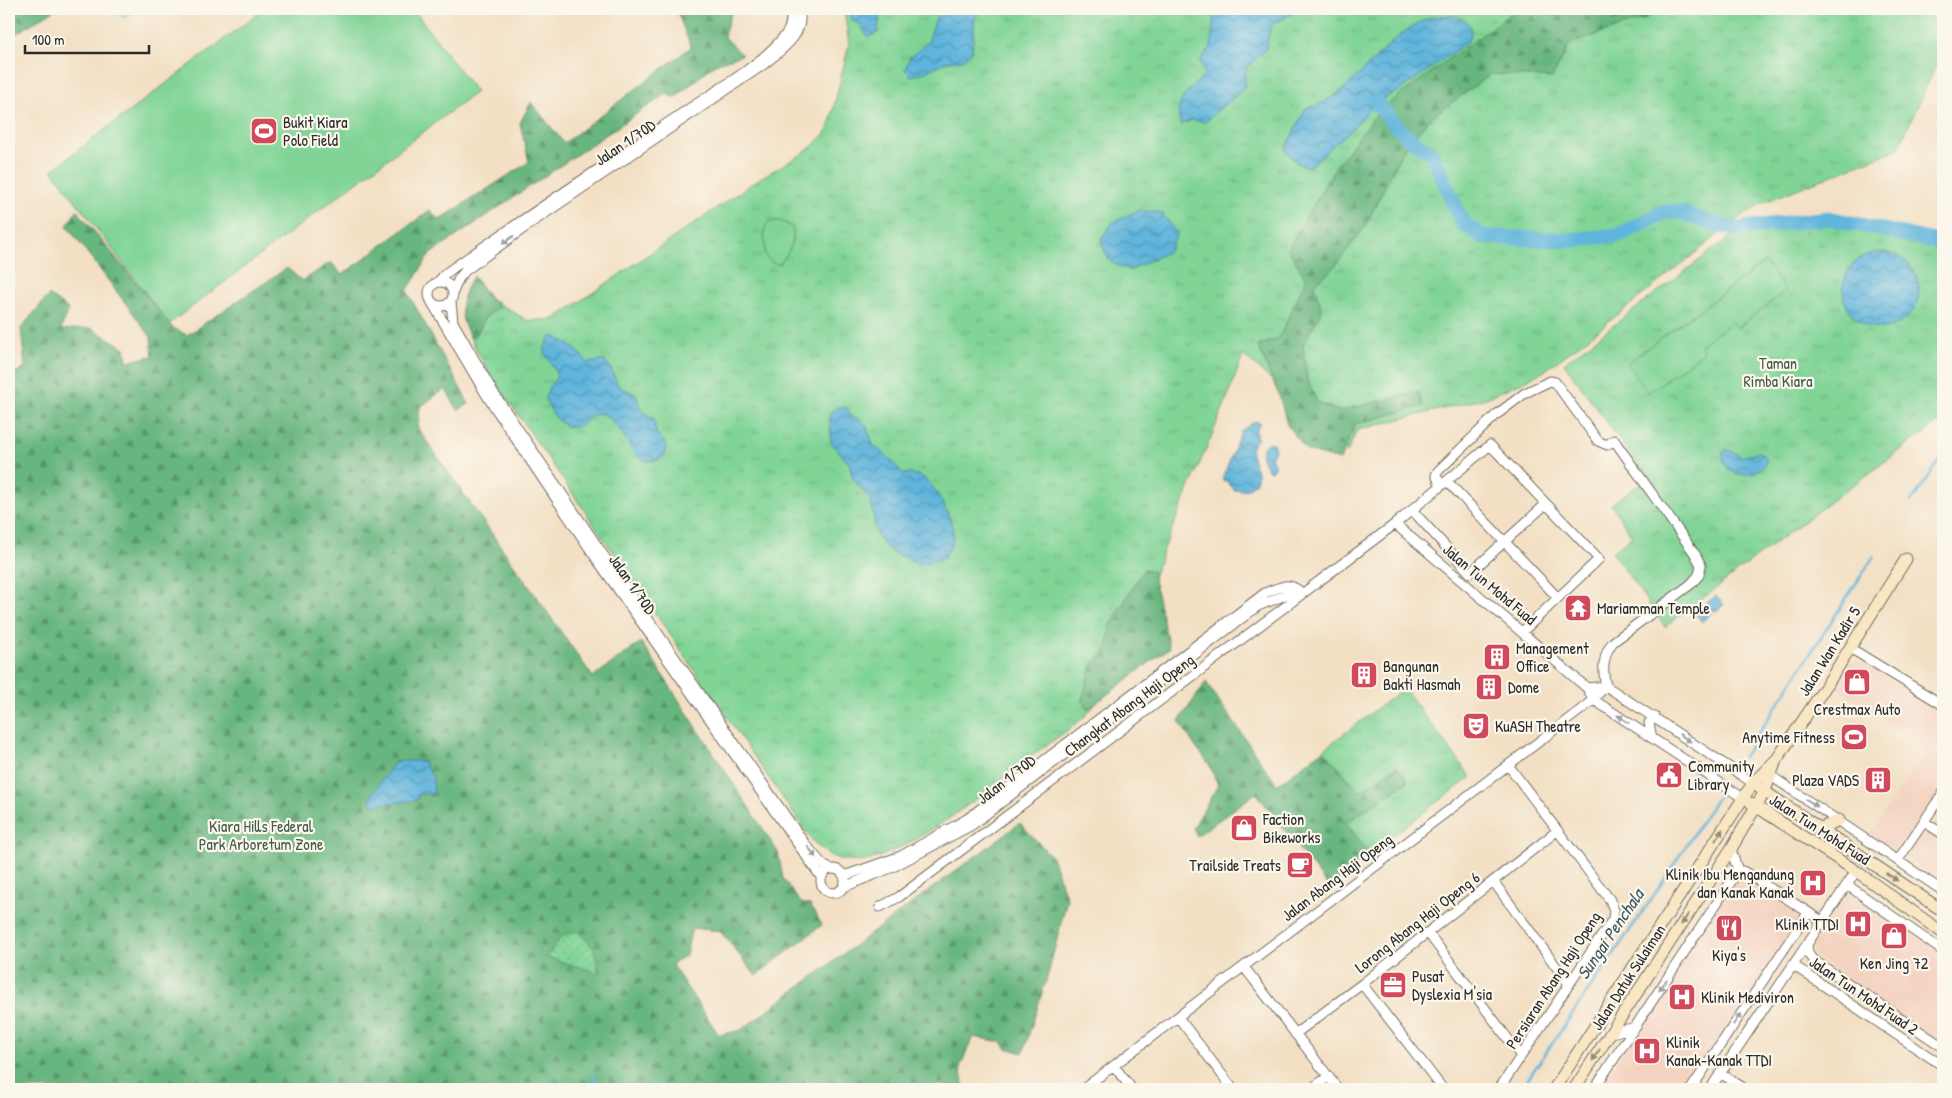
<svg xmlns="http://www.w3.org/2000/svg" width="1952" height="1098" font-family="'Patrick Hand',sans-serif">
<defs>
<pattern id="grass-tufts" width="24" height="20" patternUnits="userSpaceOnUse" patternTransform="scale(1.25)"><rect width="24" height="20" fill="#80d496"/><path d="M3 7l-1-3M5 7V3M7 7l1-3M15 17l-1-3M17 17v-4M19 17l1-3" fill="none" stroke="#6fb681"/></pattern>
<pattern id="forest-firs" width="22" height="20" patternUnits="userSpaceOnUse" patternTransform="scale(1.25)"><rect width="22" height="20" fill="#68b67f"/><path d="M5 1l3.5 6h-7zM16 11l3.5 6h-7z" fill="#569468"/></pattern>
<pattern id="garden-dots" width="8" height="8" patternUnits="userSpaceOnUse" patternTransform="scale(1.25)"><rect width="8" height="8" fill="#80d496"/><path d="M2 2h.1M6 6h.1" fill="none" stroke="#6fb681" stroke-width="1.8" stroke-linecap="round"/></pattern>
<pattern id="water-waves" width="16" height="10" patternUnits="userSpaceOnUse" patternTransform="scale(1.25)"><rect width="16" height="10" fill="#60b5dc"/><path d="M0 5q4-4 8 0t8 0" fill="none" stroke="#4f93b3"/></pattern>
</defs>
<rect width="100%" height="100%" fill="#fbf7ec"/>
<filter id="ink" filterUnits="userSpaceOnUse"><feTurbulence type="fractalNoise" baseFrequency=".02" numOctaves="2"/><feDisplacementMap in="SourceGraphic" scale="10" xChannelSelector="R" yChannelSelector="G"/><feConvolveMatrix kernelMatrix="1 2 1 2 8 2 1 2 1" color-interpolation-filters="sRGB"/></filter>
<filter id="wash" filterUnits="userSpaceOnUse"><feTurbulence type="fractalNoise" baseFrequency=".0096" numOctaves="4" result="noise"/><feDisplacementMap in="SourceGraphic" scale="20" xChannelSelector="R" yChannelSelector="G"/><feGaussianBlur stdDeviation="1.12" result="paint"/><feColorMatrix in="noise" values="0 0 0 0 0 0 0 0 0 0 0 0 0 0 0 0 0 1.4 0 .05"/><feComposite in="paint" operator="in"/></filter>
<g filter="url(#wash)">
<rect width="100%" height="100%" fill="#f3e0c4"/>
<path fill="#f4d3c1" d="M 1861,661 L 1943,711 L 1943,788 L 1899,853 L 1870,834 L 1927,749 L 1834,685 L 1849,663 Z
M 1926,827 L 1943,838 L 1943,883 L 1906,858 Z
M 1743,868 L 1808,911 L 1686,1089 L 1598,1089 Z
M 1848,892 L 1943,951 L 1943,1051 L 1813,954 L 1812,946 Z"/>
<path fill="url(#grass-tufts)" stroke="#568060" d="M 844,9 L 1943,9 L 1943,50 L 1898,149 L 1762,203 L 1739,218 L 1595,333 L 1543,372 L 1487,398 L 1357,430 L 1347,453 L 1313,416 L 1243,355 C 1221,420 1191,480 1166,544 C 1146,592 1133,642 1106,687 C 1101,696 1094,707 1087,714 C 1073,728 1049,743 1033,755 C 991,787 950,822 903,846 C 891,852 877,859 864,861 C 843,864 824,855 811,839 L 490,374 C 473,343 448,310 473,276 L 491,299 L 528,321 L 554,319 C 622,273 689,227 756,181 C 781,164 813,154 829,127 L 849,44 Z
M 1830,221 L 1938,248 L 1943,252 L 1943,419 L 1808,518 L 1665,627 L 1612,552 L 1632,536 L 1611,504 L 1648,479 L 1564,363 L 1734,234 Z
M 1404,688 L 1471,777 L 1369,853 L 1346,823 L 1408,781 L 1397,766 L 1360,792 L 1323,750 Z"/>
<path fill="url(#forest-firs)" stroke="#4a7055" d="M 9,9 L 56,9 L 9,38 Z
M 676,9 L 732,9 L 724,36 L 742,55 L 715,64 L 675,98 L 666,94 L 430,254 L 407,291 L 469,404 L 458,410 L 445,389 L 420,407 L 418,429 L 593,677 L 641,642 L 778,852 L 783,879 L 801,903 L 810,905 L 822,925 L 756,976 L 720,931 L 692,928 L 686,955 L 672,965 L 719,1035 L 741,1030 L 1020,823 L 1052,857 L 1067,899 L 1049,971 L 1023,1053 L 1006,1048 L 1002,1042 L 973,1037 L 960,1067 L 964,1088 L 938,1085 L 932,1089 L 9,1089 L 9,377 L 25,367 L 21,328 L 49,295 L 68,309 L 61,330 L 91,328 L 125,348 L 127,361 L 153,356 L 151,337 L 67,226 L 77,210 L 173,328 L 187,335 L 287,268 L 302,281 L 331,262 L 342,275 L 430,210 L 439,220 L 529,162 L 520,123 L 531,102 L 564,143 L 691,47 Z
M 1517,9 L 1663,9 L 1644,19 L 1570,44 L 1552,78 L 1491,74 L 1428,120 L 1402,152 L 1366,225 L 1333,269 L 1314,284 L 1322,310 L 1303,345 L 1307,379 L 1317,402 L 1339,411 L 1418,392 L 1423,406 L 1355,424 L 1340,460 L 1307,451 L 1287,425 L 1280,398 L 1258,346 L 1279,338 L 1306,279 L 1288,249 L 1336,166 L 1381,109 Z
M 474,278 L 489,298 L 499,307 L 485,318 L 477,334 L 471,338 C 469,333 464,326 463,320 C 459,306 464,288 474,278 Z
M 1144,569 L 1152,571 L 1169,648 L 1088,709 L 1082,700 L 1092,665 L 1107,649 L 1111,624 Z
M 1206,682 L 1277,785 L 1323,750 L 1360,792 L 1397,766 L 1408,781 L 1346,823 L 1369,853 L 1330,889 L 1256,793 L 1197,836 L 1193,828 L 1218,785 L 1209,764 L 1196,748 L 1179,721 Z"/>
<path fill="url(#garden-dots)" stroke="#568060" d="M 577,931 L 594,949 L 599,973 L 547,957 L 561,937 Z"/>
<path fill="#80d496" stroke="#568060" d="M 264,9 L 413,9 L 476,92 L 169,324 L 52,170 Z
M 781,221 L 792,227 C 796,242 788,253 780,264 C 772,264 768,260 764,254 C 768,242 759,231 769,222 Z
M 1765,262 L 1786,291 L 1737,328 L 1732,322 L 1700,345 L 1704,352 L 1648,393 L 1627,363 Z"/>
<path fill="url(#water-waves)" stroke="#467084" d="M 852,9 L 881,9 L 877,33 L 868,37 L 859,23 L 851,21 Z
M 939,9 L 982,9 L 975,18 L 972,50 L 963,60 L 947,61 L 925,72 L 911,76 L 905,70 L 910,57 L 928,42 Z
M 1214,9 L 1295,9 L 1294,13 L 1271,25 L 1266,49 L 1246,68 L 1244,88 L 1205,122 L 1192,120 L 1181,125 C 1172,101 1190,89 1205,75 L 1200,61 L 1211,47 Z
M 1452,15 C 1466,19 1478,28 1466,43 L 1399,91 L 1376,102 L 1355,126 L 1309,167 L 1297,163 L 1285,150 L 1306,108 C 1354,99 1381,36 1429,18 C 1436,16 1444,16 1452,15 Z
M 1139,210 L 1162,213 L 1177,234 L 1169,251 L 1130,270 C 1108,263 1109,262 1101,240 L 1112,223 Z
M1843 290a38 38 0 1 1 76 0a38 38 0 1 1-76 0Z
M 552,336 C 565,340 581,352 587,363 L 604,360 L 610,367 L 619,387 L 636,394 L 641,409 L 654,419 C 655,423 655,428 656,432 C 662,445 671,438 663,458 C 639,469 633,449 622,433 C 617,425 610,419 602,413 C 590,414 591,418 582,424 C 563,435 552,413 545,399 L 549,387 L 557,377 C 553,357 535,356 552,336 Z
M 839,407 L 847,408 L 851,417 L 858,418 L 866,425 L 873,445 L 887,456 L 903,474 C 908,474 917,474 922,477 C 935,484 956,523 953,538 C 952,546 947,552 943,559 L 920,564 L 898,555 L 887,548 L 876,534 L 871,500 L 853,479 L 849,463 L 831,442 L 830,413 Z
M 1255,421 L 1260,423 L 1256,429 L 1256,436 L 1258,439 C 1254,442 1251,446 1251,452 C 1252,465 1264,475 1252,486 C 1247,490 1242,491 1237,489 L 1236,491 L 1226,481 L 1222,480 L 1241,431 Z
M 1267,443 L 1273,443 L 1275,450 L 1271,457 L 1275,466 L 1271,471 L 1268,470 C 1263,460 1257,451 1267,443 Z
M 1727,449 L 1742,457 L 1760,452 L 1767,459 C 1764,472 1744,478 1733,472 C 1728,469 1725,464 1723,459 L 1723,452 Z
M 1716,596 L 1724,605 L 1717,611 L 1714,610 L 1702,622 L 1694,612 Z
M 396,761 L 423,761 L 433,778 L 434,794 L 419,794 L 417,800 L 373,805 L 370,797 Z"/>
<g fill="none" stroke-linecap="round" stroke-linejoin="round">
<path stroke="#60b5dc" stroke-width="2.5" d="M 110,9 L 125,17 L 138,9
M 1911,502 L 1943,456
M 1743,757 L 1874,556
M 592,1075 L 604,1089
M 1521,1089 L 1652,898 L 1720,793"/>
<path stroke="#60b5dc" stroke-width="15" d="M 1376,102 C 1391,121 1409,142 1431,152 L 1463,224 L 1484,237 L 1569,240 L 1619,235 L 1664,212 L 1679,212 L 1716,225 L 1737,229 L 1828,218 L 1943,243"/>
</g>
</g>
<g filter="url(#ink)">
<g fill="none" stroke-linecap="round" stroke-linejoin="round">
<g stroke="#716a61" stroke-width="11">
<path id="street" d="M429 294a12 12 0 1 1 24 0a12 12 0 1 1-24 0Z
M 438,282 L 446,273 C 522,219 601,168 678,116 C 713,92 759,68 786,34 C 792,27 791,17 791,9
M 453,292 L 459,278 L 466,270 L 531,223 L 763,65 C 781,50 806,35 799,9
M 431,301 L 487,396 L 598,561 L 821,877
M 451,302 L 453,322 L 493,392 L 604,556 L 805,844 L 822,864 L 830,869
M 1447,481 L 1558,598
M 1441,486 L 1436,475 L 1438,471 L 1496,415 L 1525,393 L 1550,381 L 1555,382 L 1598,441 L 1607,445 L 1614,440 L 1695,554 L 1701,565 L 1699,575 L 1691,584 L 1613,642 C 1603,654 1602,671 1606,686
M 1412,510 L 1470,573 L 1546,504
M 1395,524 L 1587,688 L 1594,700 L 1743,798
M 1850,648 L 1943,705
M 1587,688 L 1606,686 L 1753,783
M 1652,738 L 1649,723 L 1655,717
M 1771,776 L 1943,891
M 1924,822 L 1943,834
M 1731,849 L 1738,871
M 1898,860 L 1943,793
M821 881a12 12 0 1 1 24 0a12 12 0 1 1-24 0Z
M 1738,871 L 1743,871 L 1822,921
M 844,876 L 901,856 L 967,819 L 1265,593 C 1281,587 1288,580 1302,593
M 1493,881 L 1569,984
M 1847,885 L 1943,951
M 844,887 L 893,867 L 972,825 L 1258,606 L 1288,594 L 1295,598
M 880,907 L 899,897 L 1395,524 L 1490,445 L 1599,559 L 1522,632
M 1428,933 L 1521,1056
M 1807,945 L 1808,953 L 1812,959 L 1943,1047
M 1793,965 L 1943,1066
M 1244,967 L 1338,1089
M 1362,984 L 1443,1089
M 1178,1017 L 1233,1089
M 1611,1033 L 1636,1027
M 1295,1034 L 1362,984 L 1557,831
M 1114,1066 L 1132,1089
M 1720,1073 L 1745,1089
M 1083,1089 L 1587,705 L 1606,686
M 1311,1089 L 1328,1077
M 1499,1089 L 1613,919 L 1614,910 L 1610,900 L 1508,765
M 1594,1089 L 1738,871
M 1691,1089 L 1808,913
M 1710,1089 L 1856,871"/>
</g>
<g stroke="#716a61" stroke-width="13">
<path id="secondary" d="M 1758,787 L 1943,911
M 1751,803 L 1856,871 L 1943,933
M 1819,829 L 1839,820
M 1554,1089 L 1753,783 L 1777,759 L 1826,686 L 1906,559
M 1574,1089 L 1731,849 L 1765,791 L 1775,763"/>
</g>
<use href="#street" stroke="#fff" stroke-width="9"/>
<use href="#secondary" stroke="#f9e7c3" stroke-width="11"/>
</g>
<defs><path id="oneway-solid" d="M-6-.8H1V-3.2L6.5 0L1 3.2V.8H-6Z" transform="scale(1.25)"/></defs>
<g fill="#a0a0a0">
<use href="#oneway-solid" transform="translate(508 240) rotate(144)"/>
<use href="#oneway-solid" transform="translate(1623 719) rotate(-147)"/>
<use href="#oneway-solid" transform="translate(1685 738) rotate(34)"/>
<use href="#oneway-solid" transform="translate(1812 803) rotate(33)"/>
<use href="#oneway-solid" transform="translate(812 852) rotate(52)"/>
<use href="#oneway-solid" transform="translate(1663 985) rotate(124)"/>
<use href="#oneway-solid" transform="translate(1737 1019) rotate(-57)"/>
</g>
<g fill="#928977">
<use href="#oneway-solid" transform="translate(1719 835) rotate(-57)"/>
<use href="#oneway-solid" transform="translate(1892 877) rotate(34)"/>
<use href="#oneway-solid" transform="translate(1685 919) rotate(123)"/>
<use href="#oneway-solid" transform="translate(1596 1055) rotate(123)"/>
</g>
</g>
<defs>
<g id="stadium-square" transform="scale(1.4375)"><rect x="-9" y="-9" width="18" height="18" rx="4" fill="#d1495b" stroke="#fbf7ec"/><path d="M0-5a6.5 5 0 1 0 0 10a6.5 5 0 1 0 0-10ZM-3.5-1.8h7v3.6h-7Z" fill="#fff"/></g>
<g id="temple-square" transform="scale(1.4375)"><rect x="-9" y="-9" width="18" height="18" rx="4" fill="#d1495b" stroke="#fbf7ec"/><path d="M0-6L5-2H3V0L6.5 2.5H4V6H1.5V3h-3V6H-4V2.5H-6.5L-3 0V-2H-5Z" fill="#fff"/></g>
<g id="building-square" transform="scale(1.4375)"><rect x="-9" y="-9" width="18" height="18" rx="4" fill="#d1495b" stroke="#fbf7ec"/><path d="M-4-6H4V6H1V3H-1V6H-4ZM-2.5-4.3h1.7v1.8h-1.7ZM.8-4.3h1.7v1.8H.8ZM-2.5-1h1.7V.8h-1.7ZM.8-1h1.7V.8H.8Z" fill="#fff"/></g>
<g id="shop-square" transform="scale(1.4375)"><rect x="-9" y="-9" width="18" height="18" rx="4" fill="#d1495b" stroke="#fbf7ec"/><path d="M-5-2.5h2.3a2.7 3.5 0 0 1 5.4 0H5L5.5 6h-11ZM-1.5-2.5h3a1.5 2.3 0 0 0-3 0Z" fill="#fff"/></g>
<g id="theatre-square" transform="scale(1.4375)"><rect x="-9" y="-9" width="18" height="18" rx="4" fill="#d1495b" stroke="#fbf7ec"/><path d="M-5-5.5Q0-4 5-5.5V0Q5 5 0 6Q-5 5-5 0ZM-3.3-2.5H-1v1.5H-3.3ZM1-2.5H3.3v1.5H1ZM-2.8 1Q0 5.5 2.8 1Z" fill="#fff"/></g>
<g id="civic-square" transform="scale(1.4375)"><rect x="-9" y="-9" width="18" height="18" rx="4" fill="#d1495b" stroke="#fbf7ec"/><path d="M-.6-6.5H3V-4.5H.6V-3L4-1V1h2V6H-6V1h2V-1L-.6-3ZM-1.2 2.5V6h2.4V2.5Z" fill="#fff"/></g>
<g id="cafe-square" transform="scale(1.4375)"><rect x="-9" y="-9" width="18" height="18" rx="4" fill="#d1495b" stroke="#fbf7ec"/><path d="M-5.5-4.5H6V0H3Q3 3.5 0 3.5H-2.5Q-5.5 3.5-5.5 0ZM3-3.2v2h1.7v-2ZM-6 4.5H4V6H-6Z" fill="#fff"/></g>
<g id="hospital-square" transform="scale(1.4375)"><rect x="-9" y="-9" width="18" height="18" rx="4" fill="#d1495b" stroke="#fbf7ec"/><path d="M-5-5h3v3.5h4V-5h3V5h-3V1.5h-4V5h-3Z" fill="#fff"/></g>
<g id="restaurant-square" transform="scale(1.4375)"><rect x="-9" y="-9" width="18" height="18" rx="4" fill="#d1495b" stroke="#fbf7ec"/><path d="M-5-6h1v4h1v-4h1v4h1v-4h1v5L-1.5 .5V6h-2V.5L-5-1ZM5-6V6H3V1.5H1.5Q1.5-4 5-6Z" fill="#fff"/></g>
<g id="office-square" transform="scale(1.4375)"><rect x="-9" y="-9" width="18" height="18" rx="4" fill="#d1495b" stroke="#fbf7ec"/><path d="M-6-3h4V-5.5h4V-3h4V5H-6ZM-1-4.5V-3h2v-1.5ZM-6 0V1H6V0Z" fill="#fff"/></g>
</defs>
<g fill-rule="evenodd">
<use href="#stadium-square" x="264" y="131"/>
<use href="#temple-square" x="1578" y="608"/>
<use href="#building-square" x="1497" y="657"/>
<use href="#building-square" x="1364" y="675"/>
<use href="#shop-square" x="1857" y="682"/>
<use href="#building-square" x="1489" y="687"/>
<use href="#theatre-square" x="1476" y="726"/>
<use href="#stadium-square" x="1854" y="737"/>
<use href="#civic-square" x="1669" y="775"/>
<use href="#building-square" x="1878" y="780"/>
<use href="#shop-square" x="1244" y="828"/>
<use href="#cafe-square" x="1300" y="865"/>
<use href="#hospital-square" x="1813" y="883"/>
<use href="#hospital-square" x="1858" y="924"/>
<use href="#restaurant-square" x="1729" y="928"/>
<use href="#shop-square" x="1894" y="936"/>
<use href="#office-square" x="1393" y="985"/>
<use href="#hospital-square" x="1682" y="997"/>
<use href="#hospital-square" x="1647" y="1051"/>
</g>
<g text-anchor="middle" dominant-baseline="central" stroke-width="4.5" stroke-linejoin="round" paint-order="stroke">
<g font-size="16" fill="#2b2b2b" stroke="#fbf7ec" text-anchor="start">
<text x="283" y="122">Bukit Kiara<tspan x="283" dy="18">Polo Field</tspan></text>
<text x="1597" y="608">Mariamman Temple</text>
<text x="1516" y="648">Management<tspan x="1516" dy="18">Office</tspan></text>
<text x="1383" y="666">Bangunan<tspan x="1383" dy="18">Bakti Hasmah</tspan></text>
<text x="1508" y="687">Dome</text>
<text x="1857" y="709" text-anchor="middle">Crestmax Auto</text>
<text x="1495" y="726">KuASH Theatre</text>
<text x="1835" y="737" text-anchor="end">Anytime Fitness</text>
<text x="1688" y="766">Community<tspan x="1688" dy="18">Library</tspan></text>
<text x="1859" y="780" text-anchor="end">Plaza VADS</text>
<text x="1263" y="819">Faction<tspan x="1263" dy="18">Bikeworks</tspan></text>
<text x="1281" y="865" text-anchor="end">Trailside Treats</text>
<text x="1794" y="874" text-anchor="end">Klinik Ibu Mengandung<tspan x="1794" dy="18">dan Kanak Kanak</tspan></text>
<text x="1839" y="924" text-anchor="end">Klinik TTDI</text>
<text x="1729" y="955" text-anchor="middle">Kiya's</text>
<text x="1894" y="963" text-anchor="middle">Ken Jing 72</text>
<text x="1412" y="976">Pusat<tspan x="1412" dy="18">Dyslexia M'sia</tspan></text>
<text x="1701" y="997">Klinik Mediviron</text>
<text x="1666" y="1042">Klinik<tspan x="1666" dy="18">Kanak-Kanak TTDI</tspan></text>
</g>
<g font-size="16" fill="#2b2b2b" stroke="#fbf7ec">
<text transform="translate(625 142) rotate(-34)">Jalan 1/70D</text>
<text transform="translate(633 584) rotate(55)">Jalan 1/70D</text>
<text transform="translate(1490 584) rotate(40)">Jalan Tun Mohd Fuad</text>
<text transform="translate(1829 651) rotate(-58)">Jalan Wan Kadir 5</text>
<text transform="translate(1129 705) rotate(-37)">Changkat Abang Haji Openg</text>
<text transform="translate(1006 779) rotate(-38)">Jalan 1/70D</text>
<text transform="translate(1820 829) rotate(33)">Jalan Tun Mohd Fuad</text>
<text transform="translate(1337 877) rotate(-37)">Jalan Abang Haji Openg</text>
<text transform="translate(1417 922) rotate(-38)">Lorong Abang Haji Openg 6</text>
<text transform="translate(1628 977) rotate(-57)">Jalan Datuk Sulaiman</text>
<text transform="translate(1553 980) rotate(-57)">Persiaran Abang Haji Openg</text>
<text transform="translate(1864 995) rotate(34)">Jalan Tun Mohd Fuad 2</text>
</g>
<g font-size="16" fill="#445e4b" stroke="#fbf7ec">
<text x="1778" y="363">Taman<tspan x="1778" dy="18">Rimba Kiara</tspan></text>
<text x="261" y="826">Kiara Hills Federal<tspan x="261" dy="18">Park Arboretum Zone</tspan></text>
</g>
<g font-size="18" font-style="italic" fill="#3e5b69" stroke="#fbf7ec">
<text transform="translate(1610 934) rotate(-56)">Sungai Penchala</text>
</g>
</g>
<rect width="1952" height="1098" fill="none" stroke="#fbf7ec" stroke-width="30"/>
<path d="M25 45v8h124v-8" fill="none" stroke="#2b2b2b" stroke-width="2.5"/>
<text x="32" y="45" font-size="15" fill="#2b2b2b" stroke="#fbf7ec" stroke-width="4" paint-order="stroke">100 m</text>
</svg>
